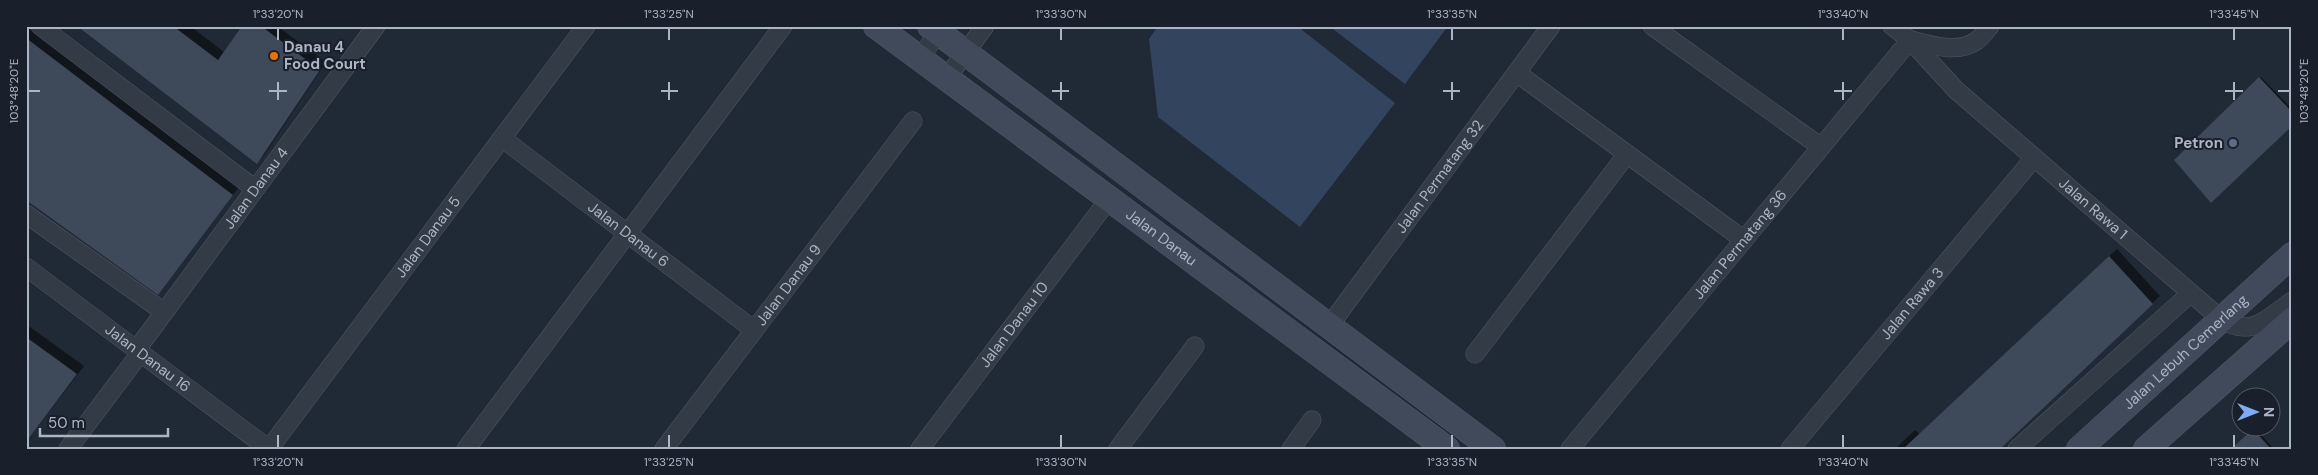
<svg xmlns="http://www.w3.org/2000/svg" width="2318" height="475" font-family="'DM Sans',sans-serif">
<rect width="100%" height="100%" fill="#202936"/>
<path fill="#33445e" d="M 1158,26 L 1297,26 L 1395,103 L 1300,227 L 1158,117 L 1149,39 Z
M 1329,26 L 1448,26 L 1405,84 Z"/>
<path fill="#0007" d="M 26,26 L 239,187 L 158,293 L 26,199 Z
M 75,26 L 190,26 L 224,52 L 243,26 L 277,26 L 326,62 L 264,155 L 256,162 L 80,27 L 79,29 Z
M 2261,77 L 2292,109 L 2292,124 L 2175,160 Z
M 2117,249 L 2160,296 L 1998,449 L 1895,449 L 1915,430 L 1920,434 Z
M 30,327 L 84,366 L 26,442 L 26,331 Z
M 2255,428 L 2274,449 L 2233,449 Z"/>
<path fill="#3e4959" d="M 77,26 L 173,26 L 218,60 L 242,26 L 261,26 L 320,70 L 257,164 Z
M 26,38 L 233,195 L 158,295 L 26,200 Z
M 2259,77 L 2292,112 L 2292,126 L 2211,203 L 2174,160 Z
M 2109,256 L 2153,304 L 2000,449 L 1903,449 Z
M 26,337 L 77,374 L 26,442 Z
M 2253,429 L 2271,449 L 2231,449 Z"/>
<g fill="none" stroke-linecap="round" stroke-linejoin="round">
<g stroke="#515865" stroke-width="19">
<g id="street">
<path d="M 40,26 L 255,189"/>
<path d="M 1652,26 L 1821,147"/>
<path id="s1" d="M 1892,26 L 1910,40 L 1956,90 L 2221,319 C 2252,339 2267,318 2292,301"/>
<path d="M 1911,40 C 1930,45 1958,54 1976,41 C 1981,38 1986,31 1990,26"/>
<path d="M 919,59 L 943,26"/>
<path d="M 1517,73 L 1744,240"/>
<path d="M 946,79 L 985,26"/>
<path id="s2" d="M 502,138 L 754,330"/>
<path d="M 26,214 L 164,312"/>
<path id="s3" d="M 26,267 L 269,449"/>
<path id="s4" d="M 1329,326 L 1551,26"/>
<path id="s5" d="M 137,349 L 376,26"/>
<path d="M 1475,354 L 1627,154"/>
<path d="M 68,449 L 141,352"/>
<path id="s6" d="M 269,449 L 586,26"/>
<path d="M 466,449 L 783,26"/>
<path id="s7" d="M 664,449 L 913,121"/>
<path id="s8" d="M 920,449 L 1109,199"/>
<path d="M 1118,449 L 1195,346"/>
<path d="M 1291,449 L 1312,420"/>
<path id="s9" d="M 1570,449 L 1910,40"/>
<path id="s10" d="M 1790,449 L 2034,158"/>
<path d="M 2017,449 L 2191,293"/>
</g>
</g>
<g stroke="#515865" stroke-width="26">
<g id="secondary">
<path id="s11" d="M 876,26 L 1447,449"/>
<path d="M 930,26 L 1493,449"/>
<path id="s12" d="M 2079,449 L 2292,255"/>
<path d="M 2146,449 L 2292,320"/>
</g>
</g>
<use href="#street" stroke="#333b47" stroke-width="18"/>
<use href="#secondary" stroke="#414a5a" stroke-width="25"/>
</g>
<path fill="none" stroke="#adb5c4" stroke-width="2" d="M 278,28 L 278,40M 669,28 L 669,40M 1061,28 L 1061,40M 1452,28 L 1452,40M 1843,28 L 1843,40M 2234,28 L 2234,40M 278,82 L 278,100M 669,82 L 669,100M 1061,82 L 1061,100M 1452,82 L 1452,100M 1843,82 L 1843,100M 2234,82 L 2234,100M 28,91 L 40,91M 269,91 L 287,91M 661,91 L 678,91M 1052,91 L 1069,91M 1443,91 L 1460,91M 1834,91 L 1852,91M 2225,91 L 2243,91M 2278,91 L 2290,91M 278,435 L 278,448M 669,435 L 669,448M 1061,435 L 1061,448M 1452,435 L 1452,448M 1843,435 L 1843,448M 2234,435 L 2234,448"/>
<circle fill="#e8710a" stroke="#19202b" stroke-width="2" cx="274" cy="56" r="5"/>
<circle fill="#5c6f8a" stroke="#19202b" stroke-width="2" cx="2233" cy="143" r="5"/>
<g text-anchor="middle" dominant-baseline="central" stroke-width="4" stroke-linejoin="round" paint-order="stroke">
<g font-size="15" font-weight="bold" fill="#adb5c4" stroke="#19202b" text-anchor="start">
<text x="284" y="47">Danau 4<tspan x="284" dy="17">Food Court</tspan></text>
<text x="2223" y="143" text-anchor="end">Petron</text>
</g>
<g font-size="15" fill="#adb5c4" stroke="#19202b">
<text stroke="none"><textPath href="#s4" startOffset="186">Jalan Permatang 32</textPath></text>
<text stroke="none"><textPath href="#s5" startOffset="200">Jalan Danau 4</textPath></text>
<text stroke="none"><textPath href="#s1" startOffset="272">Jalan Rawa 1</textPath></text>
<text stroke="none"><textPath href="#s2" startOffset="159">Jalan Danau 6</textPath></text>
<text stroke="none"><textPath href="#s6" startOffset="265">Jalan Danau 5</textPath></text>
<text stroke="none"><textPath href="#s11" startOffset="355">Jalan Danau</textPath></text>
<text stroke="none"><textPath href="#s9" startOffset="266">Jalan Permatang 36</textPath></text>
<text stroke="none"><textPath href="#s7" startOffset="206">Jalan Danau 9</textPath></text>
<text stroke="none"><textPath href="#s10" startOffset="190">Jalan Rawa 3</textPath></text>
<text stroke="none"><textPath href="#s8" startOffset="156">Jalan Danau 10</textPath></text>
<text stroke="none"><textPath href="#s12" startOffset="144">Jalan Lebuh Cemerlang</textPath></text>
<text stroke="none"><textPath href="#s3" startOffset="152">Jalan Danau 16</textPath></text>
</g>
</g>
<rect width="2318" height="475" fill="none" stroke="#19202b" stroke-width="55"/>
<g transform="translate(2256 412) rotate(90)"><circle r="24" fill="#19202b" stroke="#545c68"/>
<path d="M0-4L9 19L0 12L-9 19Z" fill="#80aaf6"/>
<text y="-8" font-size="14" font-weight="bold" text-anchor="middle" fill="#adb5c4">N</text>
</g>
<path d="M40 428v8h128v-8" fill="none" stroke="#adb5c4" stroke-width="2.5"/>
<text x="48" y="428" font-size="15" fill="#adb5c4" stroke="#19202b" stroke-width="4" paint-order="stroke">50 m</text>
<rect x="28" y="28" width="2262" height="420" fill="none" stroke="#adb5c4" stroke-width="2"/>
<g font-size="12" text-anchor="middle" fill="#adb5c4">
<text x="278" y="18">1°33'20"N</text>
<text x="669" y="18">1°33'25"N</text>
<text x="1061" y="18">1°33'30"N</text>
<text x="1452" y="18">1°33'35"N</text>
<text x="1843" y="18">1°33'40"N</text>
<text x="2234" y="18">1°33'45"N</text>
<text transform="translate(2304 91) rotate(-90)" y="4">103°48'20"E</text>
<text transform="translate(14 91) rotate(-90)" y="4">103°48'20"E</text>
<text x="278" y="466">1°33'20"N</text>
<text x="669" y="466">1°33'25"N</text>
<text x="1061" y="466">1°33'30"N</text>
<text x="1452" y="466">1°33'35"N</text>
<text x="1843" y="466">1°33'40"N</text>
<text x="2234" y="466">1°33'45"N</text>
</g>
</svg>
